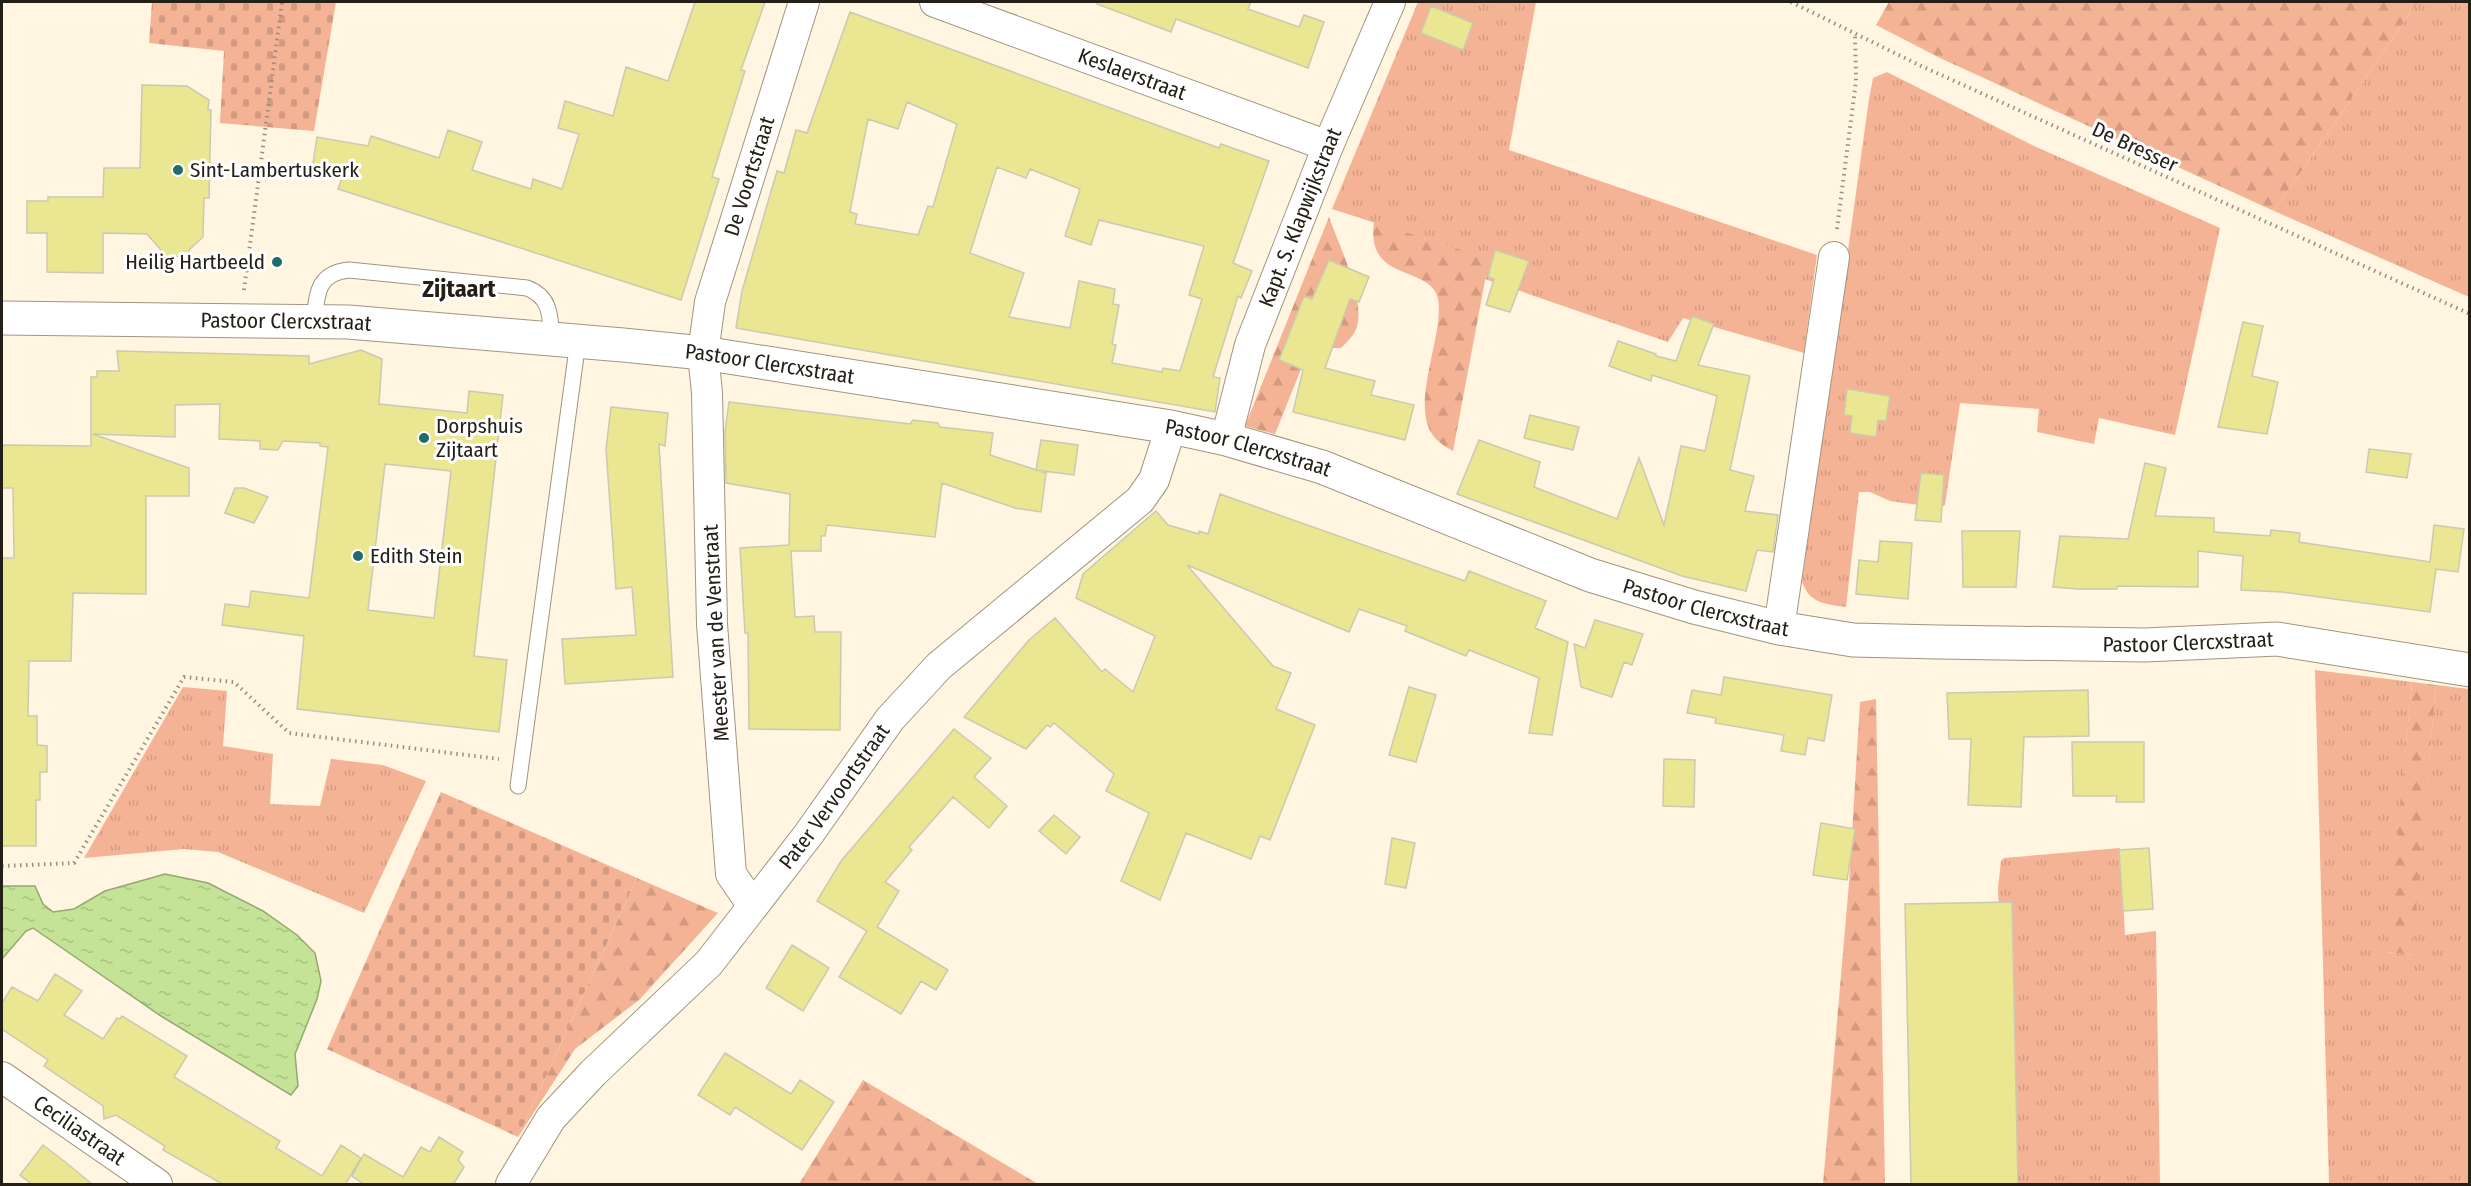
<svg xmlns="http://www.w3.org/2000/svg" width="2471" height="1186" font-family="'Fira Sans Condensed',sans-serif">
<defs>
<pattern id="grass-tufts" width="24" height="20" patternUnits="userSpaceOnUse" patternTransform="scale(1.5)"><rect width="24" height="20" fill="#f5b396"/><path d="M3 7l-1-3M5 7V3M7 7l1-3M15 17l-1-3M17 17v-4M19 17l1-3" fill="none" stroke="#d29a81"/></pattern>
<pattern id="forest-firs" width="22" height="20" patternUnits="userSpaceOnUse" patternTransform="scale(1.5)"><rect width="22" height="20" fill="#f5b396"/><path d="M5 1l3.5 6h-7zM16 11l3.5 6h-7z" fill="#d29a81"/></pattern>
<pattern id="cemetery-stones" width="16" height="16" patternUnits="userSpaceOnUse" patternTransform="scale(1.5)"><rect width="16" height="16" fill="#f5b396"/><path d="M2 7V4a2 2 0 0 1 4 0v3zM10 15v-3a2 2 0 0 1 4 0v3z" fill="#d29a81"/></pattern>
<pattern id="water-ripples" width="26" height="14" patternUnits="userSpaceOnUse" patternTransform="scale(1.5)"><rect width="26" height="14" fill="#c4e396"/><path d="M2 4q2-2 4 0t4 0M15 11q2-2 4 0t4 0" fill="none" stroke="#a8c281"/></pattern>
</defs>
<rect width="100%" height="100%" fill="#fff5e1"/>
<path fill="url(#grass-tufts)" d="M 1418,2 L 1536,2 L 1509,150 L 1817,255 L 1804,353 L 1683,318 L 1668,342 L 1485,279 L 1488,259 L 1332,209 Z
M 2418,2 L 2469,2 L 2469,297 L 2274,211 Z
M 1887,72 L 2034,146 L 2220,228 L 2175,435 L 2099,418 L 2094,444 L 2037,432 L 2039,409 L 1960,403 L 1945,505 L 1940,508 L 1890,501 L 1870,492 L 1859,492 L 1846,607 C 1826,604 1810,604 1802,582 L 1869,99 L 1873,78 Z
M 2315,670 L 2412,682 L 2387,952 L 2411,955 L 2436,685 L 2469,689 L 2469,1184 L 2329,1184 Z
M 183,687 L 227,691 L 223,746 L 273,754 L 270,804 L 320,806 L 331,759 L 383,765 L 426,781 L 364,913 L 218,852 L 184,849 L 84,858 Z
M 2120,848 L 2125,935 L 2156,931 L 2160,1184 L 2008,1184 L 1998,888 L 2001,861 L 2004,858 Z"/>
<path fill="url(#forest-firs)" d="M 1889,2 L 2418,2 L 2274,211 L 1940,58 L 1876,25 Z
M 1329,217 C 1339,245 1362,292 1358,321 C 1357,333 1349,340 1341,348 L 1328,348 L 1303,364 L 1275,434 L 1245,426 Z
M 1374,222 L 1489,259 L 1453,451 C 1448,448 1442,445 1438,441 C 1405,411 1445,338 1438,299 C 1431,264 1365,284 1374,222 Z
M 2412,682 L 2436,685 L 2412,955 L 2386,952 Z
M 1876,699 L 1885,1184 L 1823,1184 L 1849,883 L 1860,702 Z
M 637,878 L 718,913 L 639,1000 L 575,1049 L 518,1137 Z
M 863,1080 L 1038,1184 L 799,1184 Z"/>
<path fill="url(#cemetery-stones)" d="M 152,2 L 336,2 L 314,131 L 220,123 L 224,51 L 149,43 Z
M 441,792 L 637,878 L 518,1137 L 327,1049 Z"/>
<path fill="url(#water-ripples)" stroke="#94a870" stroke-width="1.5" d="M 165,874 L 208,883 L 263,911 L 297,935 L 315,953 L 321,981 L 317,999 L 295,1054 L 298,1086 L 291,1095 L 161,1016 L 33,928 L 26,931 L 2,959 L 2,886 L 35,886 L 43,904 L 53,912 L 74,909 L 105,891 Z"/>
<path fill="#eae692" stroke="#cacab0" stroke-width="1.5" fill-rule="evenodd" d="M 695,2 L 765,2 L 741,70 L 745,71 L 712,177 L 719,179 L 681,300 L 338,189 L 343,175 L 312,170 L 317,137 L 368,146 L 371,136 L 439,158 L 448,130 L 482,142 L 472,170 L 531,189 L 533,179 L 562,189 L 579,134 L 558,128 L 565,101 L 613,116 L 626,67 L 668,81 Z
M 1097,2 L 1251,2 L 1248,9 L 1299,27 L 1304,15 L 1324,22 L 1308,68 L 1176,19 L 1171,32 L 1097,4 Z
M 1431,6 L 1473,23 L 1463,50 L 1421,33 Z
M 850,12 L 1219,148 L 1221,144 L 1269,161 L 1233,263 L 1252,271 L 1241,298 L 1238,296 L 1213,377 L 1220,378 L 1215,412 L 736,328 L 742,291 L 777,171 L 784,173 L 796,130 L 807,133 ZM 907,102 L 957,124 L 933,207 L 928,206 L 918,235 L 855,224 L 857,214 L 850,212 L 868,119 L 898,129 ZM 997,167 L 1026,178 L 1030,169 L 1080,189 L 1065,236 L 1091,245 L 1099,220 L 1204,246 L 1189,295 L 1202,299 L 1180,371 L 1163,368 L 1162,372 L 1112,363 L 1116,345 L 1112,344 L 1119,305 L 1113,304 L 1115,289 L 1079,281 L 1070,328 L 1009,317 L 1024,273 L 970,253 Z
M 142,85 L 187,86 L 209,100 L 208,110 L 211,110 L 209,198 L 204,198 L 203,237 L 189,250 L 189,257 L 166,256 L 147,234 L 103,233 L 103,273 L 47,272 L 47,233 L 27,233 L 27,201 L 48,201 L 48,197 L 103,197 L 104,168 L 140,168 Z
M 1495,250 L 1529,261 L 1510,312 L 1486,305 L 1494,279 L 1488,277 Z
M 1329,260 L 1369,277 L 1359,302 L 1350,299 L 1325,368 L 1375,381 L 1371,395 L 1414,405 L 1405,440 L 1293,412 L 1303,370 L 1279,360 L 1304,296 L 1312,299 Z
M 1692,316 L 1714,324 L 1698,365 L 1750,376 L 1730,470 L 1754,476 L 1745,511 L 1778,515 L 1773,552 L 1757,550 L 1746,591 L 1682,576 L 1457,494 L 1479,440 L 1540,462 L 1534,487 L 1617,519 L 1639,458 L 1664,525 L 1681,446 L 1705,451 L 1717,396 L 1652,375 L 1651,381 L 1609,366 L 1618,341 L 1656,354 L 1656,356 L 1676,361 Z
M 2243,322 L 2263,326 L 2252,376 L 2278,382 L 2267,434 L 2218,427 Z
M 361,350 L 382,359 L 379,404 L 467,413 L 469,391 L 503,395 L 474,656 L 507,660 L 499,732 L 297,709 L 304,636 L 222,625 L 225,604 L 249,607 L 251,591 L 309,598 L 328,447 L 320,446 L 320,443 L 283,441 L 278,450 L 260,449 L 260,441 L 219,439 L 220,404 L 175,405 L 175,437 L 93,434 L 189,468 L 189,496 L 146,496 L 146,594 L 73,593 L 71,661 L 29,661 L 28,716 L 37,716 L 37,745 L 47,746 L 47,772 L 40,772 L 40,800 L 36,800 L 36,846 L 2,846 L 2,558 L 14,558 L 13,488 L 2,488 L 2,445 L 91,446 L 91,377 L 97,377 L 97,371 L 119,371 L 117,351 L 309,356 L 309,364 ZM 385,464 L 451,471 L 434,618 L 368,610 Z
M 1847,389 L 1890,396 L 1886,421 L 1878,420 L 1876,437 L 1850,433 L 1852,416 L 1844,415 Z
M 729,402 L 910,424 L 913,420 L 938,423 L 940,427 L 993,433 L 990,455 L 1046,473 L 1041,512 L 1015,508 L 942,483 L 935,537 L 827,525 L 825,536 L 821,536 L 821,551 L 791,551 L 795,617 L 814,616 L 815,632 L 841,632 L 840,730 L 749,729 L 748,633 L 745,633 L 740,548 L 789,545 L 790,494 L 726,483 L 725,431 Z
M 611,407 L 668,413 L 665,446 L 659,444 L 673,677 L 565,684 L 562,639 L 636,635 L 632,587 L 616,589 L 606,449 Z
M 1530,415 L 1579,427 L 1573,450 L 1524,438 Z
M 1041,440 L 1078,445 L 1074,475 L 1036,470 Z
M 2369,449 L 2411,454 L 2407,478 L 2366,472 Z
M 2145,463 L 2166,468 L 2155,516 L 2214,518 L 2214,532 L 2270,536 L 2271,530 L 2300,533 L 2299,542 L 2430,562 L 2434,525 L 2464,529 L 2458,572 L 2436,569 L 2430,612 L 2282,592 L 2241,590 L 2243,556 L 2198,551 L 2198,587 L 2117,586 L 2117,589 L 2078,589 L 2053,587 L 2060,536 L 2128,539 Z
M 1921,473 L 1944,475 L 1941,522 L 1915,520 Z
M 235,488 L 244,488 L 268,497 L 254,523 L 225,513 Z
M 1220,494 L 1465,581 L 1469,571 L 1546,601 L 1535,628 L 1568,642 L 1552,735 L 1529,733 L 1539,678 L 1469,650 L 1466,656 L 1405,631 L 1407,626 L 1359,609 L 1349,632 L 1187,565 L 1273,666 L 1291,673 L 1276,709 L 1315,725 L 1270,840 L 1260,836 L 1251,859 L 1186,833 L 1160,900 L 1121,881 L 1149,813 L 1106,791 L 1114,774 L 1054,723 L 1050,727 L 1047,725 L 1026,749 L 964,717 L 1029,640 L 1055,618 L 1102,672 L 1105,669 L 1133,692 L 1155,636 L 1076,598 L 1083,574 L 1156,511 L 1168,525 L 1199,534 L 1199,531 L 1208,534 Z
M 1962,531 L 2020,531 L 2016,587 L 1963,587 Z
M 1880,541 L 1912,543 L 1908,599 L 1856,594 L 1859,560 L 1878,562 Z
M 1595,620 L 1643,634 L 1632,665 L 1624,662 L 1612,697 L 1581,687 L 1574,644 L 1585,648 Z
M 1724,677 L 1832,695 L 1824,741 L 1808,738 L 1805,755 L 1781,751 L 1784,735 L 1715,723 L 1716,718 L 1687,713 L 1692,690 L 1721,695 Z
M 1409,687 L 1436,695 L 1416,762 L 1389,755 Z
M 2088,690 L 2089,736 L 2024,737 L 2021,807 L 1968,805 L 1971,739 L 1949,739 L 1947,693 Z
M 954,729 L 991,758 L 974,777 L 1007,806 L 989,828 L 953,797 L 909,847 L 912,850 L 885,882 L 899,891 L 877,927 L 948,970 L 936,990 L 921,981 L 901,1014 L 839,977 L 867,931 L 817,901 L 841,861 Z
M 2072,742 L 2144,742 L 2144,802 L 2116,802 L 2117,796 L 2073,796 Z
M 1664,759 L 1695,760 L 1694,807 L 1663,806 Z
M 1054,815 L 1080,837 L 1066,854 L 1039,831 Z
M 1821,823 L 1855,829 L 1847,880 L 1813,875 Z
M 1392,838 L 1415,843 L 1406,888 L 1385,884 Z
M 2149,848 L 2153,909 L 2123,911 L 2119,850 Z
M 2012,902 L 2018,1185 L 1911,1185 L 1905,904 Z
M 792,945 L 829,968 L 803,1011 L 766,988 Z
M 55,974 L 82,991 L 64,1015 L 103,1039 L 117,1018 L 120,1019 L 122,1016 L 187,1056 L 174,1077 L 280,1141 L 276,1148 L 322,1176 L 341,1145 L 361,1158 L 345,1185 L 224,1185 L 163,1150 L 165,1146 L 116,1115 L 104,1119 L 103,1106 L 44,1066 L 48,1060 L 2,1029 L 2,1003 L 12,987 L 38,1001 Z
M 725,1053 L 791,1094 L 800,1080 L 834,1102 L 802,1150 L 735,1107 L 730,1115 L 698,1095 Z
M 439,1137 L 463,1152 L 458,1160 L 464,1167 L 453,1185 L 365,1185 L 352,1176 L 364,1154 L 403,1177 L 421,1147 L 430,1152 Z
M 43,1145 L 64,1161 L 93,1185 L 33,1185 L 20,1175 Z"/>
<g fill="none" stroke-linecap="round" stroke-linejoin="round">
<g stroke="#a0957e" stroke-width="17">
<path id="lane" d="M 314,321 C 317,294 317,273 349,270 L 527,288 C 551,297 550,316 552,339
M 518,786 L 578,341"/>
</g>
<g stroke="#a0957e" stroke-width="32">
<g id="street">
<path id="s1" d="M 935,2 L 1328,146"/>
<path id="s2" d="M 1226,439 L 1250,345 L 1328,146 L 1390,2"/>
<path d="M 1779,628 L 1834,257"/>
<path id="s3" d="M 753,906 L 731,874 L 712,624 L 707,393 L 703,353 L 710,302 L 804,2"/>
<path id="s4" d="M 2,1077 L 157,1184"/>
<path id="s5" d="M 511,1184 L 551,1118 L 593,1073 L 709,963 L 808,835 L 890,719 L 939,666 L 1140,500 L 1154,480 L 1171,427"/>
</g>
</g>
<g stroke="#a0957e" stroke-width="35">
<g id="secondary">
<path id="s6" d="M 2,318 L 348,322 L 623,345 L 703,353 L 1171,427 L 1226,439 L 1322,467 L 1590,575 L 1694,607 L 1779,628 L 1853,640 L 1938,642 L 2145,645 L 2277,639 L 2470,670"/>
</g>
</g>
<path stroke="#979081" stroke-width="4" stroke-dasharray="1.5 4.5" stroke-linecap="butt" d="M 1791,2 L 1919,65 L 2470,314
M 1837,229 L 1856,81 L 1855,33
M 244,290 L 282,2
M 2,866 L 74,863 L 184,677 L 234,682 L 289,733 L 499,759"/>
<use href="#lane" stroke="#fff" stroke-width="15"/>
<use href="#street" stroke="#fff" stroke-width="30"/>
<use href="#secondary" stroke="#fff" stroke-width="33"/>
</g>
<g fill="#216c66" stroke="#fff" stroke-width="2">
<circle cx="178" cy="170" r="6"/>
<circle cx="277" cy="262" r="6"/>
<circle cx="424" cy="438" r="6"/>
<circle cx="358" cy="556" r="6"/>
</g>
<g text-anchor="middle" dominant-baseline="central" stroke-width="6" stroke-linejoin="round" paint-order="stroke">
<g font-size="21" fill="#242017" stroke="#fff">
<text stroke="none"><textPath href="#s1" startOffset="210">Keslaerstraat</textPath></text>
<text transform="translate(2135 147) rotate(25)">De Bresser</text>
<text stroke="none"><textPath href="#s3" startOffset="744">De Voortstraat</textPath></text>
<text stroke="none"><textPath href="#s2" startOffset="234">Kapt. S. Klapwijkstraat</textPath></text>
<text stroke="none"><textPath href="#s6" startOffset="284">Pastoor Clercxstraat</textPath></text>
<text stroke="none"><textPath href="#s6" startOffset="770">Pastoor Clercxstraat</textPath></text>
<text stroke="none"><textPath href="#s6" startOffset="1256">Pastoor Clercxstraat</textPath></text>
<text stroke="none"><textPath href="#s6" startOffset="1742">Pastoor Clercxstraat</textPath></text>
<text transform="translate(716 633) rotate(-93)">Meester van de Venstraat</text>
<text stroke="none"><textPath href="#s6" startOffset="2228">Pastoor Clercxstraat</textPath></text>
<text stroke="none"><textPath href="#s5" startOffset="507">Pater Vervoortstraat</textPath></text>
<text stroke="none"><textPath href="#s4" startOffset="94">Ceciliastraat</textPath></text>
</g>
<g font-size="21" fill="#242017" stroke="#fff" text-anchor="start">
<text x="190" y="170">Sint-Lambertuskerk</text>
<text x="265" y="262" text-anchor="end">Heilig Hartbeeld</text>
<text x="436" y="426">Dorpshuis<tspan x="436" dy="24">Zijtaart</tspan></text>
<text x="370" y="556">Edith Stein</text>
</g>
<g font-size="24" font-weight="bold" fill="#242017" stroke="#fff">
<text x="459" y="289">Zijtaart</text>
</g>
</g>
<rect width="2471" height="1186" fill="none" stroke="#242017" stroke-width="6"/>
</svg>
